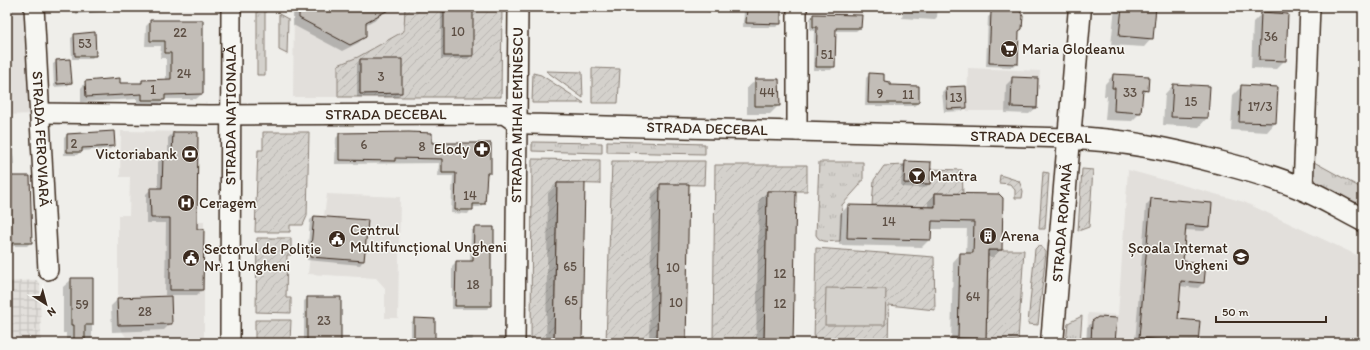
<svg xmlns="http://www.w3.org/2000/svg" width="1370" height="350" font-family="Itim,sans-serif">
<defs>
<pattern id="industrial-grid" width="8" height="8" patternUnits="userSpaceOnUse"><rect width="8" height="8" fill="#e2dfdb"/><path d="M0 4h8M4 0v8" fill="none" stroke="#c3c0bc"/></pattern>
<pattern id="grass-tufts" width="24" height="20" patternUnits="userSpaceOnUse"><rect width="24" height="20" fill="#d4d1cc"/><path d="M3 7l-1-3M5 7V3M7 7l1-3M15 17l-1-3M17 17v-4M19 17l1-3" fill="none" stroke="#b7b4af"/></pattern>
<pattern id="garden-furrows" width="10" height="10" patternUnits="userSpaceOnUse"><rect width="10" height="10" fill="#d4d1cc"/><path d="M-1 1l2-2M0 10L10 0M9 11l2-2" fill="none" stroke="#b7b4af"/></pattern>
</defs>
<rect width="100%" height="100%" fill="#efeeea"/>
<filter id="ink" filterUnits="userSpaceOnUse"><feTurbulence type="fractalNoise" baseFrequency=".025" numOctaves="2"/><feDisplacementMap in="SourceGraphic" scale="8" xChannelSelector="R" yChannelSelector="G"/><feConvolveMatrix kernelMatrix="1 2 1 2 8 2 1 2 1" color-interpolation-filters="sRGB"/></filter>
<g filter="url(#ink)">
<path fill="#e2dfdb" d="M 7,7 L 29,7 L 32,114 L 7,115 Z
M 294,7 L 405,7 L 404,31 L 358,57 L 338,65 L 338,97 L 293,97 Z
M 968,68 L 1040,71 L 1037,108 L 1011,107 L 1011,111 L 967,111 Z
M 121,131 L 198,132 L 197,221 L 204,221 L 204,343 L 134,343 L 134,337 L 126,337 L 118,325 L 118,215 L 129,215 L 130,177 L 120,177 Z
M 1128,170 L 1244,202 L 1363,258 L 1363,343 L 1087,343 L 1088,313 L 1118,315 Z
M 327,194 L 400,197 L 398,318 L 385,318 L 385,288 L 376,278 L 308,274 L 314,216 L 324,216 Z"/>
<path fill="url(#industrial-grid)" d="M 36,280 L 40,283 L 41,343 L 7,343 L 7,282 Z"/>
<path fill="url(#grass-tufts)" stroke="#887e75" d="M 257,7 L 265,7 L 265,75 L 257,75 Z
M 279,14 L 288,19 L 287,54 L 279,50 Z
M 607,141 L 705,144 L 705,154 L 607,152 Z
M 532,142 L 602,143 L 602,153 L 532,151 Z
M 819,162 L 863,162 L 863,181 L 860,181 L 860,185 L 842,205 L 840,241 C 832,241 820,244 816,235 Z
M 1314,162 L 1363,189 L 1357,203 L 1308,178 Z
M 1082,316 L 1080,343 L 1066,343 L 1068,323 Z"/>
<path fill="url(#garden-furrows)" stroke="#887e75" d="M 405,7 L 502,7 L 501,97 L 338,97 L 338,65 L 358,57 L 404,31 Z
M 592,68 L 620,69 L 618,103 L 592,103 Z
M 546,71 L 582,72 L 583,98 Z
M 533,73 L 541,75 L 584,103 L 532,103 Z
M 263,132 L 309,132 L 307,216 L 303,225 L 290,225 L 290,232 L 255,232 L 258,150 L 263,150 Z
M 532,159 L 600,160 L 600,184 L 557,183 L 554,343 L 531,343 Z
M 612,161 L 705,161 L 704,185 L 661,184 L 657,343 L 606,343 Z
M 715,165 L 807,165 L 807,191 L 767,191 L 764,343 L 713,343 Z
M 905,165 L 905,183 L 930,184 L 931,169 L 962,170 L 963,194 L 935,193 L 935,207 L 872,205 L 874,180 L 884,166 Z
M 1082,169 L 1093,170 L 1089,227 L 1078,231 Z
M 1043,172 L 1049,173 L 1045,229 L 1039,229 Z
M 1000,175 L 1019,181 L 1023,191 L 1022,198 L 1015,198 L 1015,190 L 1010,184 L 999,183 Z
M 257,238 L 291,238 L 291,255 L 287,255 L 286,298 L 291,298 L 291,313 L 256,312 Z
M 1038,246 L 1042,247 L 1046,252 L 1038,325 L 1028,324 L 1035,249 Z
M 816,248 L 934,257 L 935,310 L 889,305 L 888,343 L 814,343 Z
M 987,250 L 1024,250 L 1018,340 L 984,343 L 954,343 L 950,337 L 986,338 L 988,254 L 987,254 Z
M 255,320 L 291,320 L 290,343 L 255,343 Z"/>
<path fill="#d4d1cc" stroke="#887e75" d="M 826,288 L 886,289 L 885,325 L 825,325 Z"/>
<path fill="#0003" d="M 75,7 L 115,7 L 111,11 L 76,14 Z
M 293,7 L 383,7 L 383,12 L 376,19 L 365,25 L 365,37 L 358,43 L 342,51 L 293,25 Z
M 441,7 L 472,7 L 472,55 L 468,59 L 441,59 Z
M 707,7 L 765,7 L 765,10 L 780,24 L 776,27 L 743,27 L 744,11 L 707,12 Z
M 904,7 L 938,7 L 937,17 L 934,20 L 902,18 Z
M 999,7 L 1018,32 L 1017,63 L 1013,67 L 986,66 L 988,17 Z
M 1115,7 L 1155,7 L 1152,38 L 1144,47 L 1111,45 Z
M 1262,13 L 1285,60 L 1276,69 L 1251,68 L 1253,22 Z
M 813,15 L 860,28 L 856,31 L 835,31 L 834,66 L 831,70 L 813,70 L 814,31 L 810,30 L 810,19 Z
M 151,21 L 202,21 L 202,94 L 196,99 L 164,99 L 159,105 L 137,105 L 137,99 L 81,102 L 81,88 L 86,82 L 139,84 L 142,81 L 166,80 L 166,58 L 160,58 L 161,46 L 145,46 L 146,26 Z
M 7,27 L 10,78 L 7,82 Z
M 75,35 L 95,55 L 91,59 L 72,59 L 71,38 Z
M 360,60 L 401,93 L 398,97 L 357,97 L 357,64 Z
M 57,61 L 71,83 L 67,86 L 54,87 L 53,64 Z
M 870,74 L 889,86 L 918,103 L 914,106 L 865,106 L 866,78 Z
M 1113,75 L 1147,90 L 1141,95 L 1140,113 L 1132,121 L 1105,120 L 1107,96 L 1104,96 L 1105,84 Z
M 1013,78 L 1036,108 L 1029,114 L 1005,113 L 1006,85 Z
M 756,80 L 779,105 L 770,114 L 747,114 L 747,88 Z
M 1173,85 L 1209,87 L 1207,118 L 1199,127 L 1163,125 L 1165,94 Z
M 1242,86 L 1275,123 L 1267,132 L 1231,130 L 1233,95 Z
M 965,87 L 966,108 L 962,111 L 944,112 L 942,92 L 946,88 Z
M 173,133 L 196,230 L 202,290 L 197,295 L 165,295 L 166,223 L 146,223 L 146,194 L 151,189 L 158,189 L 158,162 L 163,157 L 168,157 L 168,138 Z
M 340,134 L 431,144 L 490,172 L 485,177 L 484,203 L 480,207 L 472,207 L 468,214 L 451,213 L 453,176 L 438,176 L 439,163 L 335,164 L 336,138 Z
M 67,135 L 114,146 L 110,149 L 81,151 L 77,155 L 64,155 L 64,138 Z
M 7,142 L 12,142 L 14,164 L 10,168 L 7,168 Z
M 906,162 L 929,184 L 925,188 L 901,187 L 902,166 Z
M 7,177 L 31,242 L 27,246 L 7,246 Z
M 557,184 L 581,343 L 546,343 L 548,193 Z
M 661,185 L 685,343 L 649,343 L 652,194 Z
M 767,192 L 792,343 L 756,343 L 759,200 Z
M 935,194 L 999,195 L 1001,249 L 993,257 L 987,257 L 985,338 L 980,343 L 951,343 L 953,262 L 960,254 L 966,254 L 967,229 L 930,229 L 930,239 L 922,247 L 839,245 L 840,214 L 848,206 L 928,208 L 928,202 Z
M 1152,199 L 1209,226 L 1204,231 L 1184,230 L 1182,262 L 1203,283 L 1198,288 L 1179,286 L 1176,320 L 1197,343 L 1135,343 L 1146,205 Z
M 314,217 L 366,221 L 363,261 L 360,265 L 307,260 L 310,220 Z
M 475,228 L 493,246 L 490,248 L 490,306 L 487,309 L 452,309 L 452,266 L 456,262 L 470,262 L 471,231 Z
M 72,279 L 92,279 L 92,343 L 66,343 L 66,333 L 63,333 L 63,287 Z
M 308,298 L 340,343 L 304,343 L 304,301 Z
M 118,299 L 171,323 L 164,330 L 112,332 L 111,306 Z
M 414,319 L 434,343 L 411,343 L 411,323 Z
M 1093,322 L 1114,343 L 1086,343 L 1087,327 Z
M 460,337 L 473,337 L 472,343 L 456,343 Z
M 909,338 L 935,339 L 935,343 L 904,343 Z"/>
<path fill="#c2bdb7" stroke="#3b2a1e" d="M 299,7 L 394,7 L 366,22 L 366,37 L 350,45 L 299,18 Z
M 444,7 L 473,7 L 473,56 L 444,56 Z
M 747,7 L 781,9 L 781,24 L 746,23 Z
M 997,7 L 1017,7 L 1023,16 L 1022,29 L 1019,31 L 1018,64 L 989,63 L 991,12 Z
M 1122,7 L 1156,7 L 1153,39 L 1119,36 Z
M 1261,12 L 1288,14 L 1286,61 L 1259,60 Z
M 813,14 L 862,15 L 861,28 L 836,28 L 835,67 L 816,67 L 817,27 L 813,27 Z
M 150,20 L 203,20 L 203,94 L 165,95 L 165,100 L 142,100 L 142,94 L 86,97 L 85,81 L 120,78 L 120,83 L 142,83 L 142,80 L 171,79 L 171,53 L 165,53 L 165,41 L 150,41 Z
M 95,32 L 96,56 L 75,56 L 74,34 Z
M 70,59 L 72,83 L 57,84 L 56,60 Z
M 360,59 L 402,59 L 402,93 L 360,94 Z
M 869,73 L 884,74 L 884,81 L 890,82 L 890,85 L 919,86 L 919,103 L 868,103 Z
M 1113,74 L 1149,76 L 1148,91 L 1143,90 L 1141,113 L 1114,111 L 1115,88 L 1112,88 Z
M 1012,77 L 1038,78 L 1037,108 L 1011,107 Z
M 755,79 L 779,79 L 780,106 L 755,106 Z
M 1173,84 L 1210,86 L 1208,118 L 1171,117 Z
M 1241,85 L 1278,87 L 1276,123 L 1239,122 Z
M 966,86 L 967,108 L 947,109 L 946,87 Z
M 114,131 L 115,146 L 82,148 L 82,152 L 67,152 L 67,134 Z
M 173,132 L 198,132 L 197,229 L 204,229 L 203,290 L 170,290 L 170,218 L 151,218 L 150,188 L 162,188 L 163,156 L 172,156 Z
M 409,132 L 432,133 L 432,143 L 491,143 L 491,173 L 487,173 L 485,204 L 473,204 L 473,210 L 455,210 L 456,173 L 442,173 L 442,159 L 395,158 L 395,161 L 339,160 L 339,133 Z
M 905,161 L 931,162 L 930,184 L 904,183 Z
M 7,176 L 30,176 L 32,243 L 8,243 Z
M 557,183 L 585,183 L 582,343 L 554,343 Z
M 660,184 L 689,184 L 686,343 L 657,343 Z
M 767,191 L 796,191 L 793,343 L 764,343 Z
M 935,193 L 999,194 L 1003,198 L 1002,250 L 988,250 L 986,339 L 958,338 L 960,253 L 973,253 L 974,222 L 932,221 L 931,240 L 847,238 L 848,205 L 935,207 Z
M 1151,198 L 1212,203 L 1210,227 L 1186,225 L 1183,261 L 1206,263 L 1204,283 L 1181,281 L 1178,319 L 1200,321 L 1198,343 L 1139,338 Z
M 314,216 L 368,220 L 364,261 L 310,257 Z
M 474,227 L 494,227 L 494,246 L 491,246 L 491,306 L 455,306 L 456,261 L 473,261 Z
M 71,278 L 93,278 L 93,325 L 85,325 L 85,343 L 74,343 L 74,325 L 71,325 Z
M 171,296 L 172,324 L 118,325 L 117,298 Z
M 307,297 L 341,297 L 341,343 L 307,343 Z
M 1098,317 L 1117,318 L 1115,343 L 1091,343 L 1092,321 Z
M 414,318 L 435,319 L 435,343 L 414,343 Z"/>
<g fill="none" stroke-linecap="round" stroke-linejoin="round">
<g stroke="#3b2a1e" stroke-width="22">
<g id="minor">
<path id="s1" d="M 34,7 L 48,270"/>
<path id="s2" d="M 40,113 L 209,115 L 504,114 L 517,123 L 530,124 L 1069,138"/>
<path d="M 797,131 L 797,7"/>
<path d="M 1303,189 L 1310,7"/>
<path id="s3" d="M 230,343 L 231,7"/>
<path id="s4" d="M 515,343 L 518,7"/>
</g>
</g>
<g stroke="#3b2a1e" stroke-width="25">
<g id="major">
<path d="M 1069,138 C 1121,139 1172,150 1222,163 C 1249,170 1278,178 1303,189 C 1324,198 1343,210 1363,220"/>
<path id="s5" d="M 1052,343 L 1080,7"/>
</g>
</g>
<use href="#minor" stroke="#f6f6f2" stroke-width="19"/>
<use href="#major" stroke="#f6f6f2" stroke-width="22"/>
</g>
</g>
<defs>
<g id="supermarket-disc" transform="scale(0.9)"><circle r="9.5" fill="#3b2a1e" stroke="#f6f6f2"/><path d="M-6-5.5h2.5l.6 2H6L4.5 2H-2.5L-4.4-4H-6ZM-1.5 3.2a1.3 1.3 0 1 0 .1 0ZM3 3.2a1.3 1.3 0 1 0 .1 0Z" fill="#fff"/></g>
<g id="pharmacy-disc" transform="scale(0.9)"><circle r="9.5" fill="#3b2a1e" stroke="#f6f6f2"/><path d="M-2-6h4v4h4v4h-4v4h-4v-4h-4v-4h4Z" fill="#fff"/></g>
<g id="bank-disc" transform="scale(0.9)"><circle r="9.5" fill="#3b2a1e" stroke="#f6f6f2"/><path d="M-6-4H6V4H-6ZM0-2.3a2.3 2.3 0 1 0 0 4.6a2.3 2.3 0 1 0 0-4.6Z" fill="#fff"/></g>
<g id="bar-disc" transform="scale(0.9)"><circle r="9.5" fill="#3b2a1e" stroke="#f6f6f2"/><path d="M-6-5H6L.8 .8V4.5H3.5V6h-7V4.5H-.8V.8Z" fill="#fff"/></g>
<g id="hospital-disc" transform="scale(0.9)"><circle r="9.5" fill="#3b2a1e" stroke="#f6f6f2"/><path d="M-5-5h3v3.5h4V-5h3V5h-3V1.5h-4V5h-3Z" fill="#fff"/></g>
<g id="building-disc" transform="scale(0.9)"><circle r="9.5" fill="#3b2a1e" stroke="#f6f6f2"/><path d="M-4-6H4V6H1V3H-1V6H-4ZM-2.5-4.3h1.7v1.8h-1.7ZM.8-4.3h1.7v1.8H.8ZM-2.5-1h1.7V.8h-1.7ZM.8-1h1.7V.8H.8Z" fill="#fff"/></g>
<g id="civic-disc" transform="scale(0.9)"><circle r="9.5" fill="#3b2a1e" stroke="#f6f6f2"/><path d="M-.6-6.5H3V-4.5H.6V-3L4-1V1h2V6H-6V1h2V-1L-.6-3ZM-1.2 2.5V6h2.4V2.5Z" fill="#fff"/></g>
<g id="school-disc" transform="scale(0.9)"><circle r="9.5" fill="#3b2a1e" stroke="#f6f6f2"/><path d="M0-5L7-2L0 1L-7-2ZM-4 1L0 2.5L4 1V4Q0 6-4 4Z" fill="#fff"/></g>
</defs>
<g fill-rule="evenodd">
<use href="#supermarket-disc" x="1009" y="49"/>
<use href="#pharmacy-disc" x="482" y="149"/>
<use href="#bank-disc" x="190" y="154"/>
<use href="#bar-disc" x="917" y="176"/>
<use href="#hospital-disc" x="186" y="203"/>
<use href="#building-disc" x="988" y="236"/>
<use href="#civic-disc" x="337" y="239"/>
<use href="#school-disc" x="1241" y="257"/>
<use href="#civic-disc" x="191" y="258"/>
</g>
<g text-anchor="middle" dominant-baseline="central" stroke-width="3" stroke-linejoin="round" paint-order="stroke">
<g font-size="13" fill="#5d4f44">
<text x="458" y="31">10</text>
<text x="180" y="32">22</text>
<text x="1271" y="36">36</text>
<text x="85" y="43">53</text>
<text x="827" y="54">51</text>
<text x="184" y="73">24</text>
<text x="381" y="76">3</text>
<text x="153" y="89">1</text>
<text x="767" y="92">44</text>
<text x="1130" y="92">33</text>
<text x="880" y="93">9</text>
<text x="908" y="94">11</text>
<text x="956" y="97">13</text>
<text x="1191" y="101">15</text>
<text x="1260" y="106">17/3</text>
<text x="74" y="143">2</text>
<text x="364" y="144">6</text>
<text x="422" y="146">8</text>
<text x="470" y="195">14</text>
<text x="889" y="221">14</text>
<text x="570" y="266">65</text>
<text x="673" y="267">10</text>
<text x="780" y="273">12</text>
<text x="473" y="284">18</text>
<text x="973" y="296">64</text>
<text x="571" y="300">65</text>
<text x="676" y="302">10</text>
<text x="780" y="303">12</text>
<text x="82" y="304">59</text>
<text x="145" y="311">28</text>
<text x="324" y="320">23</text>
</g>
<g font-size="15" fill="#3b2a1e" stroke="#f6f6f2" text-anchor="start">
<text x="1022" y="49">Maria Glodeanu</text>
<text x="469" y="149" text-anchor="end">Elody</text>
<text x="177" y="154" text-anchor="end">Victoriabank</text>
<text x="930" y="176">Mantra</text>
<text x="199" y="203">Ceragem</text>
<text x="350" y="230">Centrul<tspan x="350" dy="17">Multifuncțional Ungheni</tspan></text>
<text x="1001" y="236">Arena</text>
<text x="1228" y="248" text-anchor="end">Școala Internat<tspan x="1228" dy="17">Ungheni</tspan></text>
<text x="204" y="249">Sectorul de Poliție<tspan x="204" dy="17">Nr. 1 Ungheni</tspan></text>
</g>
<g font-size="15" fill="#3b2a1e" stroke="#f6f6f2">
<text stroke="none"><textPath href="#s3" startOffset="228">STRADA NAȚIONALĂ</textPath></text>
<text stroke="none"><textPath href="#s2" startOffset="346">STRADA DECEBAL</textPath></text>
<text stroke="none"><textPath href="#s4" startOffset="228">STRADA MIHAI EMINESCU</textPath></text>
<text stroke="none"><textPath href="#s2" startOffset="670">STRADA DECEBAL</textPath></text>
<text transform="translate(1031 137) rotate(1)">STRADA DECEBAL</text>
<text stroke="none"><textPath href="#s1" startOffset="132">STRADA FEROVIARĂ</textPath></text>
<text stroke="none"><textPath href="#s5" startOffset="121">STRADA ROMANĂ</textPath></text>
</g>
</g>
<rect width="1370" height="350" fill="none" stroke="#f6f6f2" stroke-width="24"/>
<rect x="12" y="12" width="1346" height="326" fill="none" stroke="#3b2a1e" stroke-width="1.5" filter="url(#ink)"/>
<g transform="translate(46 304) rotate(144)" stroke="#f6f6f2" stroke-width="3" paint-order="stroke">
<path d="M0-3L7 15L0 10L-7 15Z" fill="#3b2a1e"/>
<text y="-6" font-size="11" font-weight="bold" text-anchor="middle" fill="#3b2a1e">N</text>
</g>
<path d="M1216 316v6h110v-6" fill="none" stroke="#3b2a1e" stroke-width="2"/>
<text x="1222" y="316" font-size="12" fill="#3b2a1e" stroke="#f6f6f2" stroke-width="3" paint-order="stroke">50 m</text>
</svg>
